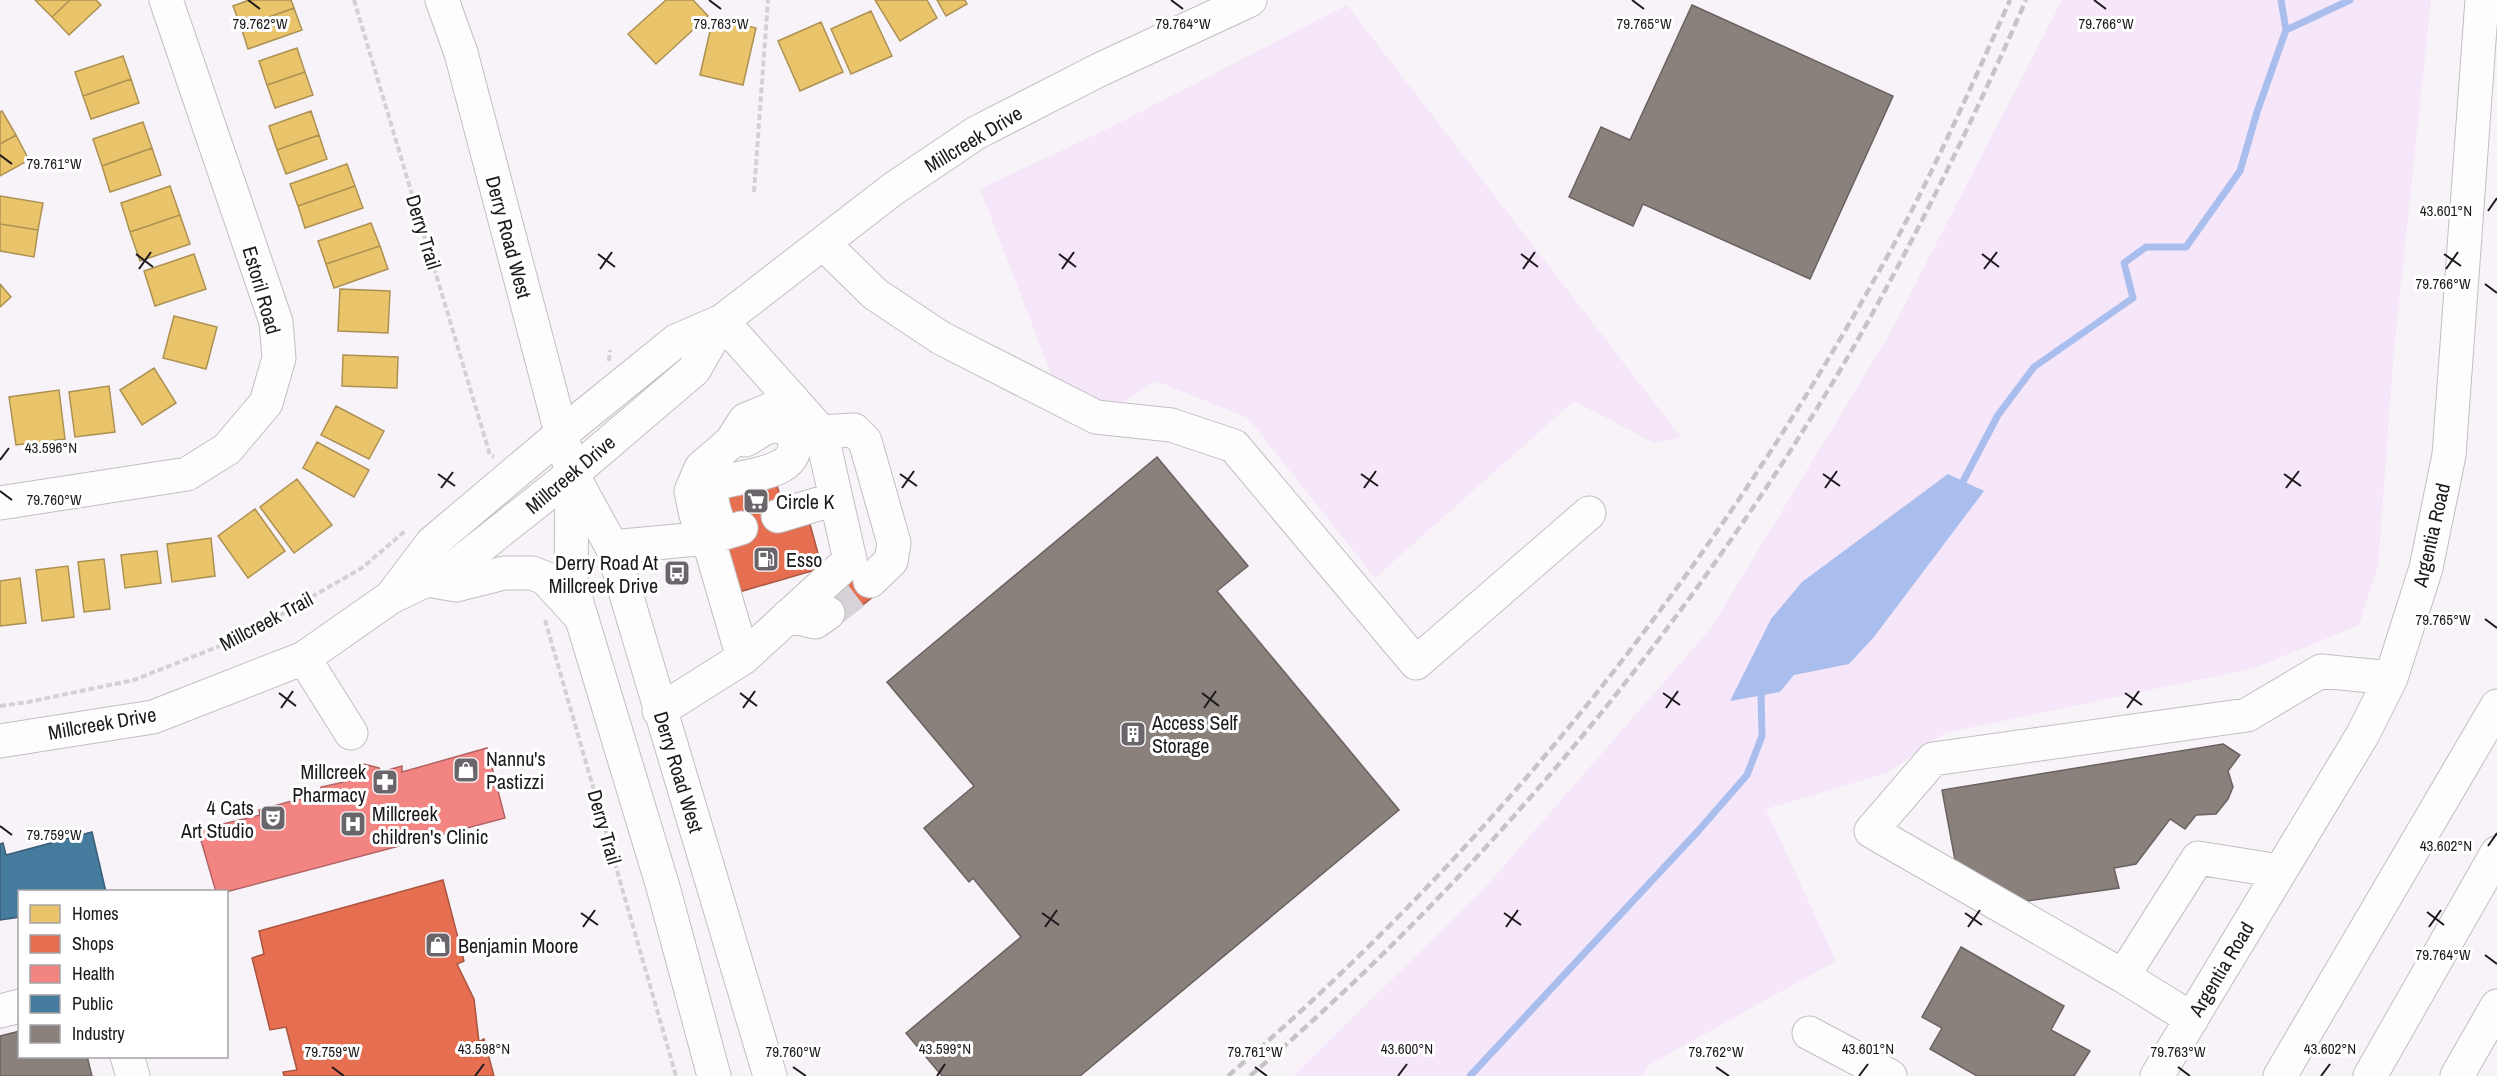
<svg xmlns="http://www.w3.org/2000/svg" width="2497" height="1076" font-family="'Archivo Narrow',sans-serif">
<rect width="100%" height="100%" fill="#f8f3f8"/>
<path fill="#f5e6f9" d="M 2062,0 L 2431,0 L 2394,350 L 2378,566 L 2359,625 L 2255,668 L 1945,733 L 1887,773 L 1766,809 L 1836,961 L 1647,1066 L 1642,1076 L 1293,1076 L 1482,891 L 1711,628 L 1889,335 Z
M 1347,5 L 1681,437 L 1654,443 L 1574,401 L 1375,578 L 1248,418 L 1156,381 L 1118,405 L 1056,387 L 980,189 L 1115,125 Z"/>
<path fill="#aabeee" d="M 1948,474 L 1984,491 L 1874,637 L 1849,664 L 1794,675 L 1780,692 L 1730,701 L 1771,619 L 1802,582 Z"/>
<path fill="#e9c46a" stroke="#ac9153" stroke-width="1.5" d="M 35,0 L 70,0 L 52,17 Z
M 70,0 L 96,0 L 101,5 L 69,35 L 52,17 Z
M 249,0 L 291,0 L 294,8 L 241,27 L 233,6 Z
M 666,0 L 693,0 L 708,16 L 656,64 L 628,34 Z
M 875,0 L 927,0 L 937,18 L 900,41 Z
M 937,0 L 965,0 L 967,4 L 946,16 Z
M 294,8 L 302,30 L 248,49 L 241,27 Z
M 871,11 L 892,56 L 851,74 L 831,29 Z
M 713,18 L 756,28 L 743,85 L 700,75 Z
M 821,22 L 843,72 L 800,91 L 778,41 Z
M 297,48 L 305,72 L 267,85 L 259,61 Z
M 123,56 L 131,79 L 83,96 L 75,72 Z
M 305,72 L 313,95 L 275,108 L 267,85 Z
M 131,79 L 139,103 L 91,119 L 83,96 Z
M 2,111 L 16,135 L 0,144 L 0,112 Z
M 311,111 L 319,135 L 277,150 L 269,126 Z
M 143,122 L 152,148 L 102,166 L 93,139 Z
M 16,135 L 29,160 L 0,176 L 0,144 Z
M 319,135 L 327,159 L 286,174 L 277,150 Z
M 152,148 L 161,175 L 110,192 L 102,166 Z
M 347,164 L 355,186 L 298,206 L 290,184 Z
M 170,186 L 180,215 L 130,232 L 121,203 Z
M 355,186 L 363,208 L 305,228 L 298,206 Z
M 0,196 L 43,203 L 38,230 L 0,224 Z
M 180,215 L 190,244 L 140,261 L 130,232 Z
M 371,223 L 380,246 L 326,264 L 318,241 Z
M 0,224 L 38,230 L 34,257 L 0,251 Z
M 380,246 L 388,269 L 334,288 L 326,264 Z
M 194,254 L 206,289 L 155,306 L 144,271 Z
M 0,284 L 11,297 L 0,307 Z
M 340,289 L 390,291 L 388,333 L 338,331 Z
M 174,316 L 217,327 L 206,369 L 163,358 Z
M 343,355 L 398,357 L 397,388 L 342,386 Z
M 154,368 L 176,403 L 142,425 L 120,390 Z
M 109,386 L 115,432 L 75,437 L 69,392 Z
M 59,390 L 65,439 L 16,445 L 9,397 Z
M 336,406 L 384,431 L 369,459 L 321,435 Z
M 317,442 L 369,470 L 354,497 L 303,468 Z
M 297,479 L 332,525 L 294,553 L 260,507 Z
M 255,509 L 285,551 L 248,578 L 218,536 Z
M 211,538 L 215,576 L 172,582 L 167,544 Z
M 157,551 L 161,583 L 125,588 L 121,555 Z
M 104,559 L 110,609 L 84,612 L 78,562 Z
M 68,566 L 74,617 L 42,621 L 36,570 Z
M 20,578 L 26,623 L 0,626 L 0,581 Z"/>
<path fill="#e76f51" stroke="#aa5541" stroke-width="1.5" d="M 774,475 L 782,503 L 728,518 L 720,490 Z
M 775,505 L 783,532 L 810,524 L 822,568 L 729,595 L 716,552 L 738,516 Z
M 863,572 L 879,592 L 838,625 L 822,605 Z
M 443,880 L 464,961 L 457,964 L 474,999 L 479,1042 L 484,1039 L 494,1076 L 284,1076 L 283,1072 L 297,1070 L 286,1027 L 270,1030 L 252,958 L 264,954 L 259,931 Z"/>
<path fill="#f28482" stroke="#b26464" stroke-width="1.5" d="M 487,748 L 505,818 L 226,892 L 216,892 L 198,830 L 260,815 L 259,810 L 321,793 L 321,787 L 344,782 L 343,779 L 360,763 L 379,768 L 381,772 L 402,766 L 402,772 Z"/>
<path fill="#457b9d" stroke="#395e77" stroke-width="1.5" d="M 92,832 L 106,892 L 20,892 L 20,917 L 0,920 L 0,844 L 3,843 L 6,855 Z"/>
<path fill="#8a817c" stroke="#696260" stroke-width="1.5" d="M 1692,5 L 1893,96 L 1810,279 L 1643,204 L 1633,226 L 1569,197 L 1601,127 L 1630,140 Z
M 1157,457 L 1248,566 L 1217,591 L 1399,810 L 1080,1076 L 942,1076 L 906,1033 L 1021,937 L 973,878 L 969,882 L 924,828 L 974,786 L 887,682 Z
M 2223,744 L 2240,755 L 2228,771 L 2233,787 L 2228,799 L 2216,814 L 2196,815 L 2185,829 L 2170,819 L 2136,864 L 2114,868 L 2119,888 L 2027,901 L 1955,860 L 1942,790 Z
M 1961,947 L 2064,1006 L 2051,1030 L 2090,1051 L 2074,1076 L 1977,1076 L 1930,1049 L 1942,1028 L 1922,1017 Z
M 20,1031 L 20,1056 L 87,1056 L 92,1076 L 0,1076 L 0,1036 Z"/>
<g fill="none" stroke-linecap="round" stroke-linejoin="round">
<path stroke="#aabeee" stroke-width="7" d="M 2286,30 L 2350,0
M 1959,489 L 1998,415 L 2034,367 L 2133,298 L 2124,263 L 2146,247 L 2186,247 L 2240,171 L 2257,112 L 2286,30 L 2281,0
M 1470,1076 L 1699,830 L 1747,775 L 1762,736 L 1761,695 L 1765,688"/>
<path stroke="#d7d2d7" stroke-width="33" stroke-dasharray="33 16" stroke-linecap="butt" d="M 828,613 L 870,581"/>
<g stroke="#c2bec2" stroke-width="35">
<path id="minor" d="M 824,244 L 875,294 L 941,338 L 1096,417 L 1171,425 L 1234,446 L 1416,663 L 1589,513
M 821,432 L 854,430 L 865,441 L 894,543 L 891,561 L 870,581
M 0,503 L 187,474 L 227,449 L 266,403 L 279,358 L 276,322 L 166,0
M 778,516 L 835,499
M 718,522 C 714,509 707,495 718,483 C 736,478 765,475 781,466 C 804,454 797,421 769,427 C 761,429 752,437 745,440
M 741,528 L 708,538 L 743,658
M 612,547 L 708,538 L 696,515 L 691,491 L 701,468 L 731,442 L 745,420 L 793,400
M 391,597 L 432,543 L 560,435 L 676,341 L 722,321 L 893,189 L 976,133 L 1099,70 L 1250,0
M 788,616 L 815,622 L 828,613
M 304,658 L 351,733
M 659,711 L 743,658 L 850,560 L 821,432 L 722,321
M 0,741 L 153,717 L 304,658 L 391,597 L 456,566 L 572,474 L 694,370 L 722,321
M 2123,976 L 2198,858 L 2279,871
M 0,1011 L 20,1006
M 2192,1019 L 2123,976 L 1871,831 L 1933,759 L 2247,715 L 2321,671 L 2391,678
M 1809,1033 L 1890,1076
M 127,1056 L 133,1076
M 2157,1076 L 2363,734 L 2391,678 L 2426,568 L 2449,455 L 2482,0"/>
</g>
<g stroke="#c2bec2" stroke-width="35">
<path id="major" d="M 442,0 L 461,53 L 572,474 L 612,547 L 770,1076
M 572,477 L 571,583 L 663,887 L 714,1076
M 427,580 L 456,585 L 504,573 L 532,573 L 545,578 L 578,614"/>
</g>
<g stroke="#c2bec2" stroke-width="35">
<path id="highway" d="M 2280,1076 L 2497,706
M 2370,1076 L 2497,853
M 2457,1076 L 2497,1006"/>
</g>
<path stroke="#d3d1d4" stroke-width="4" stroke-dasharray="6 3" stroke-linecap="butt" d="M 354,0 L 490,455 L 494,457
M 754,192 L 768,0
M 609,361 L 610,350
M 545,620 L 676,1076
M 0,706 L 28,702 L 134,680 L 240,638 L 362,568 L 405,531"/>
<use href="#minor" stroke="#fefdfe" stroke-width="33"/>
<use href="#major" stroke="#fefdfe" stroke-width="33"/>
<use href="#highway" stroke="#fefdfe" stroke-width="33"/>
<path stroke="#c6c4c6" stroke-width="4.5" stroke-dasharray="9 4.5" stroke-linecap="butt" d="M 1228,1076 C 1491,850 1709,576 1878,273 C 1928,185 1969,92 2010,0
M 1250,1076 C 1484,876 1694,620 1849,355 C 1915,240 1973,121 2026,0"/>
</g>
<path fill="none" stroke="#1c191d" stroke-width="2" d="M 248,0 L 260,9M 709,0 L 721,9M 1171,0 L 1183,9M 1632,0 L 1644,9M 2094,0 L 2106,9M 0,155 L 12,164M 2488,211 L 2497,198M 136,254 L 153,267M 598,254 L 615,267M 1059,254 L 1076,267M 1521,254 L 1538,267M 1982,254 L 1999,267M 2444,254 L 2461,266M 139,269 L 151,252M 600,269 L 612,252M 1062,269 L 1074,252M 1523,269 L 1535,252M 1984,269 L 1997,252M 2446,269 L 2458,252M 2485,284 L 2497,293M 0,460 L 9,448M 438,474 L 455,486M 900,474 L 917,486M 1361,474 L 1378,486M 1823,474 L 1840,486M 2284,474 L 2301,486M 441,488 L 453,472M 902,488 L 914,471M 1364,488 L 1376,471M 1825,488 L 1837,471M 2286,488 L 2299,471M 0,491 L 12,500M 2485,619 L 2497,628M 279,693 L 296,706M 740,693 L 757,706M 1202,693 L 1219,706M 1663,693 L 1680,705M 2125,693 L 2142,705M 281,708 L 293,691M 743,708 L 755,691M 1204,708 L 1216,691M 1666,708 L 1678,691M 2127,708 L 2139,691M 0,826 L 12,835M 2488,846 L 2497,833M 2427,912 L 2444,925M 581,913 L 598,925M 1042,913 L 1059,925M 1504,913 L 1521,925M 1965,913 L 1982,925M 583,927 L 595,910M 1045,927 L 1057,910M 1506,927 L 1518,910M 1968,927 L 1980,910M 2429,927 L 2441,910M 2485,955 L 2497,964M 332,1067 L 344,1076M 793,1067 L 806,1076M 1255,1067 L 1267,1076M 1716,1067 L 1729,1076M 2178,1067 L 2190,1076M 475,1076 L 484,1064M 937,1076 L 945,1064M 1398,1076 L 1407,1064M 1859,1076 L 1868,1064M 2321,1076 L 2330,1064"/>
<defs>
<g id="supermarket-square" transform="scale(1.35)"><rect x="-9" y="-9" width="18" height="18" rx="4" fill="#69656a" stroke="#fff"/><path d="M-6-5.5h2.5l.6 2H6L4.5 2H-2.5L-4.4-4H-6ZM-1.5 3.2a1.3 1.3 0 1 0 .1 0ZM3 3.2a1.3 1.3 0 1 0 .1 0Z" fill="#fff"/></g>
<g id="fuel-square" transform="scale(1.35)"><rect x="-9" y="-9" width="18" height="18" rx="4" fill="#69656a" stroke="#fff"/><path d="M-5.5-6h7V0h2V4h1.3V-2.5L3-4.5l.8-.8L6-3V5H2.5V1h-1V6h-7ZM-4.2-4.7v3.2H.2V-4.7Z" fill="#fff"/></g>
<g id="bus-square" transform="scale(1.35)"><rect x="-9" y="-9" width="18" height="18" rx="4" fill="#69656a" stroke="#fff"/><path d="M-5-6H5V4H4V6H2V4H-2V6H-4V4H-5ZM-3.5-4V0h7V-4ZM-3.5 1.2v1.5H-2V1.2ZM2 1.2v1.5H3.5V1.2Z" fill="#fff"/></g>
<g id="building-square" transform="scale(1.35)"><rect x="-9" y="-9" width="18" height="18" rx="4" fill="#69656a" stroke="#fff"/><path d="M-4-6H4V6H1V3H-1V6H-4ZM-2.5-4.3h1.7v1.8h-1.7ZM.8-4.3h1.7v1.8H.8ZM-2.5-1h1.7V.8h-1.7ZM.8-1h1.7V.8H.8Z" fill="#fff"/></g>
<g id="shop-square" transform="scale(1.35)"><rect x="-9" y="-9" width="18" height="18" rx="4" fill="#69656a" stroke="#fff"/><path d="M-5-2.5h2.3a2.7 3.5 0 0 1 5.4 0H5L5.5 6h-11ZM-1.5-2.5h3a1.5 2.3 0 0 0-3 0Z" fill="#fff"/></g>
<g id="pharmacy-square" transform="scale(1.35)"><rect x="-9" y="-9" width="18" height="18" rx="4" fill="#69656a" stroke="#fff"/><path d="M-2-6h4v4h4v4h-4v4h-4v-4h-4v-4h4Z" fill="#fff"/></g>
<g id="theatre-square" transform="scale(1.35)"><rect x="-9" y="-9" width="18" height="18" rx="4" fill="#69656a" stroke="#fff"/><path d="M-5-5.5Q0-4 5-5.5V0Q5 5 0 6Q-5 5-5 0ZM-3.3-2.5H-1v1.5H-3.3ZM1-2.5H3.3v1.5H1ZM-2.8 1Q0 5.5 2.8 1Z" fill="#fff"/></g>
<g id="hospital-square" transform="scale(1.35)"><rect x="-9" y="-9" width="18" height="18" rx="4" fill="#69656a" stroke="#fff"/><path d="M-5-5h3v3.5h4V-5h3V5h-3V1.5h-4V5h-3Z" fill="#fff"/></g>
</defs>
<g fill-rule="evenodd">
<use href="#supermarket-square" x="756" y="501"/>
<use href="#fuel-square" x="766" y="559"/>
<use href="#bus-square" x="677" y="573"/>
<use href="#building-square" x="1133" y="734"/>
<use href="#shop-square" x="466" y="770"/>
<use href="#pharmacy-square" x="385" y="782"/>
<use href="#theatre-square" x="273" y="818"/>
<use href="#hospital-square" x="353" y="824"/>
<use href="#shop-square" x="438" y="945"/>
</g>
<g text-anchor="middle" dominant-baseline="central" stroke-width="6" stroke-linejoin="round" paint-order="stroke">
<g font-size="20" fill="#1c191d" stroke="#fff">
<text transform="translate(973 139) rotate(-31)">Millcreek Drive</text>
<text transform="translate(424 232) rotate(73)">Derry Trail</text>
<text transform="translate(509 237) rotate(75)">Derry Road West</text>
<text transform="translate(262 290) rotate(74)">Estoril Road</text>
<text transform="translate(570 474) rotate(-40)">Millcreek Drive</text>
<text transform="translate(2431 535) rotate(-77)">Argentia Road</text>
<text transform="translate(266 621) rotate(-28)">Millcreek Trail</text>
<text transform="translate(102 723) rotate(-10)">Millcreek Drive</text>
<text transform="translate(679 772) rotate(73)">Derry Road West</text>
<text transform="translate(605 827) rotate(74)">Derry Trail</text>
<text transform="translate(2221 969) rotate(-59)">Argentia Road</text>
</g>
<g font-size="20" fill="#1c191d" stroke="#fff" text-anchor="start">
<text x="776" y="501">Circle K</text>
<text x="786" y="559">Esso</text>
<text x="658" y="562" text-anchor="end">Derry Road At<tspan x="658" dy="23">Millcreek Drive</tspan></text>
<text x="1152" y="722">Access Self<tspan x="1152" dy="23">Storage</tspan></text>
<text x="486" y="758">Nannu's<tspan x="486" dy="23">Pastizzi</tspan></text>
<text x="366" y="771" text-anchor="end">Millcreek<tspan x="366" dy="23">Pharmacy</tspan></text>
<text x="254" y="807" text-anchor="end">4 Cats<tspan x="254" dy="23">Art Studio</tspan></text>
<text x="372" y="813">Millcreek<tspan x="372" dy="23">children's Clinic</tspan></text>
<text x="458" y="945">Benjamin Moore</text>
</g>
</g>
<g font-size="15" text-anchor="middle" fill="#1c191d" stroke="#fff" stroke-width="6" stroke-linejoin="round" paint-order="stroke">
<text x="260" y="29">79.762°W</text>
<text x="721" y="29">79.763°W</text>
<text x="1183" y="29">79.764°W</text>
<text x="1644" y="29">79.765°W</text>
<text x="2106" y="29">79.766°W</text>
<text x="54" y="169">79.761°W</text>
<text x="2446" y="216">43.601°N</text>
<text x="2443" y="289">79.766°W</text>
<text x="51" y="453">43.596°N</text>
<text x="54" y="505">79.760°W</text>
<text x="2443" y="625">79.765°W</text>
<text x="54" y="840">79.759°W</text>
<text x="2446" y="851">43.602°N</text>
<text x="2443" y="960">79.764°W</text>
<text x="484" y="1054">43.598°N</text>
<text x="945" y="1054">43.599°N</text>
<text x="1407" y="1054">43.600°N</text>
<text x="1868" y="1054">43.601°N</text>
<text x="2330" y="1054">43.602°N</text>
<text x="332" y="1057">79.759°W</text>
<text x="793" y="1057">79.760°W</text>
<text x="1255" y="1057">79.761°W</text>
<text x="1716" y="1057">79.762°W</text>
<text x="2178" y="1057">79.763°W</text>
</g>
<rect x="18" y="890" width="210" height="168" fill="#ffffff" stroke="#a4a3a5" stroke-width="1.5"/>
<rect x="30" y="905" width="30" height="18" fill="#e9c46a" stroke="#a4a3a5" stroke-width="1.5"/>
<text x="72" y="920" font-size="18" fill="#1c191d">Homes</text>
<rect x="30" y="935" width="30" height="18" fill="#e76f51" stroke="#a4a3a5" stroke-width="1.5"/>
<text x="72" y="950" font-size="18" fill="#1c191d">Shops</text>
<rect x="30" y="965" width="30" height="18" fill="#f28482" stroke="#a4a3a5" stroke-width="1.5"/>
<text x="72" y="980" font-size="18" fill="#1c191d">Health</text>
<rect x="30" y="995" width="30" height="18" fill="#457b9d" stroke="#a4a3a5" stroke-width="1.5"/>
<text x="72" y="1010" font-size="18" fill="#1c191d">Public</text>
<rect x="30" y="1025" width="30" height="18" fill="#8a817c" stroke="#a4a3a5" stroke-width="1.5"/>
<text x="72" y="1040" font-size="18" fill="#1c191d">Industry</text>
</svg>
